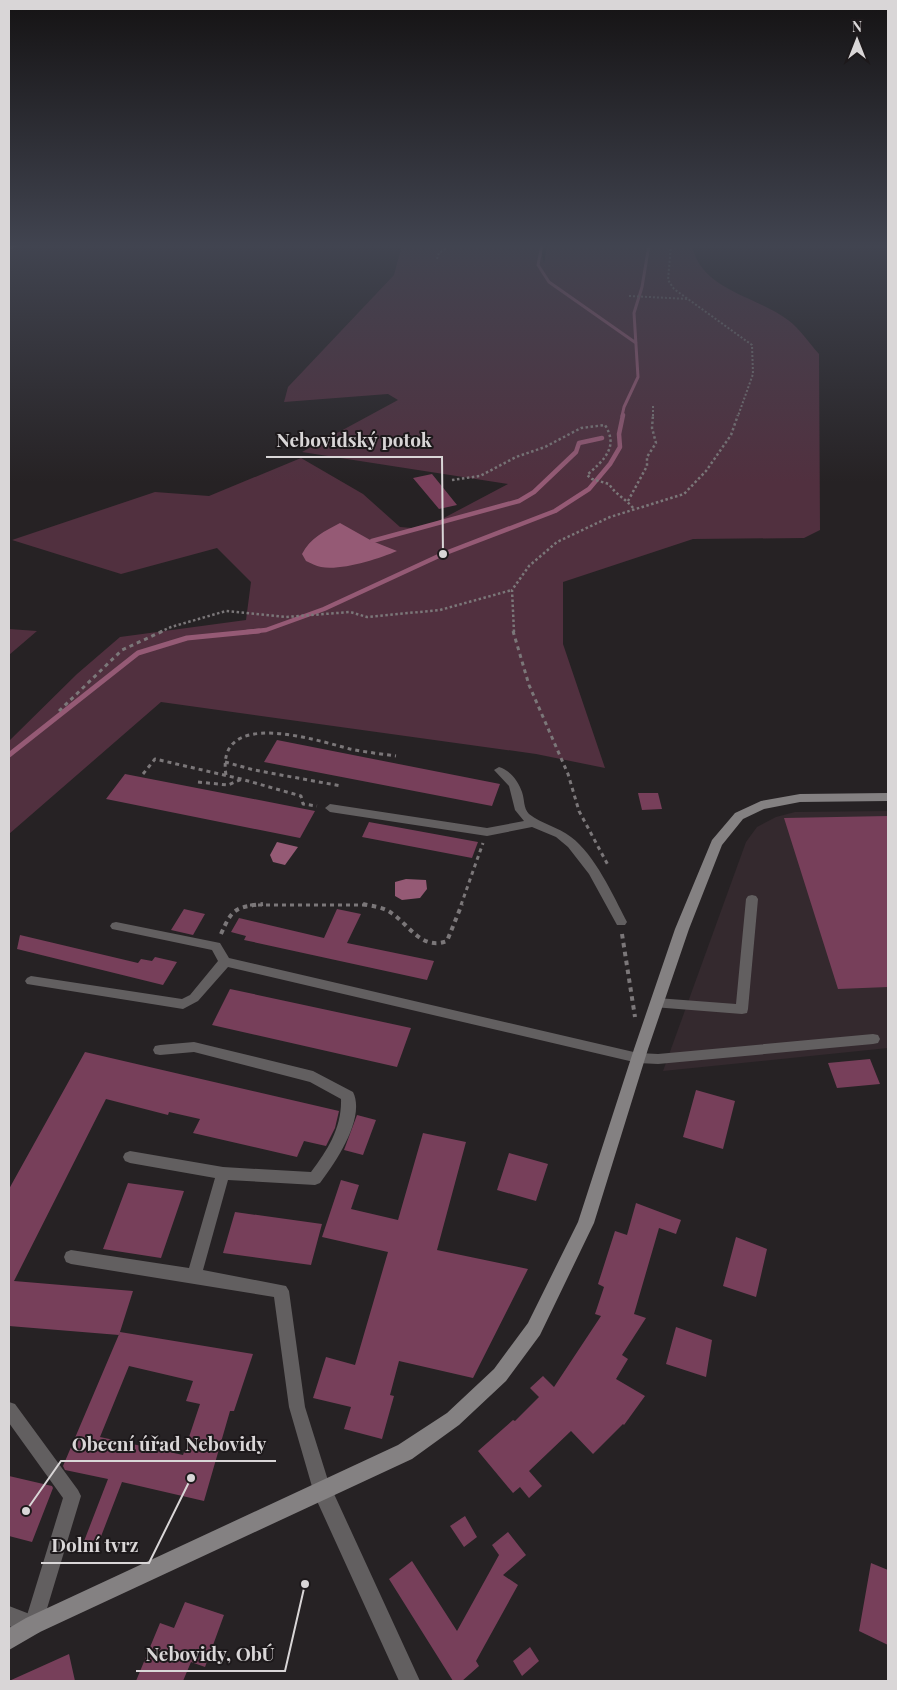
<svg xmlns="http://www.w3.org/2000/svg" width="897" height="1690" font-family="'Playfair Display',serif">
<rect width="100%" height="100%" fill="#262224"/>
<path fill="#34292e" d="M 888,811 L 888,1048 L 663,1071 L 746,842 L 757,827 L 776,817 L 795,812 Z"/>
<path fill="#51303f" d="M 402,245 L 540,245 L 544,263 L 547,245 L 692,245 C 700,290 757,296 788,320 C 800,329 809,343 819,354 L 820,530 L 804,538 L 693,539 L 563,582 L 563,644 L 605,768 L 536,754 L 161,702 L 9,834 L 9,741 L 77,674 L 120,637 L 246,620 L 251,582 L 217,548 L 121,574 L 12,540 L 155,492 L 209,496 L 301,458 L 363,494 L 400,527 L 423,529 L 508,484 L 302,452 L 398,400 L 388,394 L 284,402 L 288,387 L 394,275 Z
M 9,629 L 37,631 L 9,655 Z"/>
<path fill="#955a75" d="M 340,523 L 372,541 L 397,551 C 379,559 340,571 321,567 C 316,566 311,563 306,561 L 302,554 C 310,538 325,531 340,523 Z
M 277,842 L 298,847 L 285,865 L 273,862 L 270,855 Z
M 406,879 L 426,880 L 427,889 L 420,898 L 402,900 L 395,896 L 395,882 Z"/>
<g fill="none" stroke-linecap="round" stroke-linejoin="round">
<path stroke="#955a75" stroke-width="3" d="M 542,245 L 538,265 L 549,282 L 636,343
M 622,416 L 624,407 L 638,377 L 634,313 L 642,287 L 649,245"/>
<path stroke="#955a75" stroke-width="4.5" d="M 372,541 L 519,501 L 534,492 L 576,452 L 579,443 L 602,438
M 247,632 L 266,630 L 324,609 L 443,554 L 555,511 L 589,489 L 610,464 L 620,447 L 619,434 L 623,415"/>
<path stroke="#955a75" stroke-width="5" d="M 9,755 L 138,653 L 187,638 L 259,631"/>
</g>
<path fill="#773f5a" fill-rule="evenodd" d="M 432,474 L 457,505 L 439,509 L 413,478 Z
M 277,740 L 500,784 L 492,806 L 264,762 Z
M 125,774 L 315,811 L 300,838 L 106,799 Z
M 638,793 L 658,793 L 662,809 L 642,810 Z
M 888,816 L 888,987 L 838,989 L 784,818 Z
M 369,822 L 478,842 L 472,858 L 362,837 Z
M 184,909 L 205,914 L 193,935 L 171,930 Z
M 337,909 L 361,914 L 347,943 L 434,961 L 427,980 L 244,940 L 246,936 L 231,932 L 239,918 L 324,938 Z
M 20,935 L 138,963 L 141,959 L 152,961 L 155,957 L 177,962 L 163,985 L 17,949 Z
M 230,989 L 411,1028 L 397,1067 L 212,1025 Z
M 85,1052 L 339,1111 L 335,1128 L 326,1146 L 304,1141 L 297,1157 L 193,1133 L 200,1119 L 169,1112 L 168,1115 L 106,1099 L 14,1281 L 133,1291 L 119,1335 L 9,1326 L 9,1189 Z
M 870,1059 L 880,1084 L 837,1088 L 828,1063 Z
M 696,1090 L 735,1101 L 723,1149 L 683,1137 Z
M 357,1115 L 376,1120 L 363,1155 L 344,1150 Z
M 423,1133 L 466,1142 L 437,1250 L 528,1269 L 473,1378 L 399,1361 L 390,1395 L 394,1396 L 382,1439 L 344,1429 L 351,1407 L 313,1398 L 326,1357 L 355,1365 L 388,1252 L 322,1237 L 341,1180 L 359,1185 L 351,1209 L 398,1220 Z
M 509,1153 L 548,1164 L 536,1201 L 497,1190 Z
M 128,1183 L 184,1191 L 161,1258 L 103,1249 Z
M 636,1203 L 681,1220 L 676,1234 L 659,1228 L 634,1314 L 646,1318 L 622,1355 L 628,1359 L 616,1379 L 645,1396 L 624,1425 L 623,1424 L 593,1454 L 571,1431 L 529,1471 L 542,1486 L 529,1498 L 520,1487 L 513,1493 L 478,1451 L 513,1420 L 515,1421 L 539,1397 L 530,1388 L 543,1376 L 554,1387 L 601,1316 L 595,1314 L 604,1287 L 598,1284 L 615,1231 L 627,1235 Z
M 235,1212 L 322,1224 L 311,1265 L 223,1253 Z
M 736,1237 L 767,1249 L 756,1297 L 723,1286 Z
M 676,1327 L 712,1340 L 706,1377 L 666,1364 Z
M 120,1332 L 253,1354 L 234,1411 L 230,1411 L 204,1501 L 122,1482 L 95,1552 L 81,1549 L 108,1479 L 65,1470 L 63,1466 ZM 129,1366 L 193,1381 L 186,1401 L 200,1404 L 183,1455 L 100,1437 Z
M 9,1476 L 52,1486 L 53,1488 L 32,1542 L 9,1536 Z
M 465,1516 L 477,1537 L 464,1547 L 450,1526 Z
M 508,1532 L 526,1555 L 503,1575 L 518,1585 L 476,1661 L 479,1666 L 462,1681 L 453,1681 L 389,1579 L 412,1561 L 457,1631 L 499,1555 L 492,1545 Z
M 871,1563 L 888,1570 L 888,1645 L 859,1631 Z
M 185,1602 L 224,1615 L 205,1667 L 191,1662 L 183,1681 L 136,1681 L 160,1623 L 174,1628 Z
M 530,1647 L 539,1661 L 522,1676 L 513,1661 Z
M 69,1654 L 75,1681 L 9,1681 Z"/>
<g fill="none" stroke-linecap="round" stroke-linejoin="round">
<path stroke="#7b7779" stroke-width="2" stroke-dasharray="2 2" stroke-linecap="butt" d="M 671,245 L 668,280 L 674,289 L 752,345 L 753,374 L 738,416
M 437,259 L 439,253 L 445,249 L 445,245
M 629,296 L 689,299
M 653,416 L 653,405"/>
<path stroke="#7b7779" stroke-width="2.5" stroke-dasharray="2.5 2.5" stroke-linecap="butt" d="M 452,480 L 480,476 L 516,457 L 545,447 L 581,428 L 605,425 C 619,447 604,460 587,475 L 592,479 L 609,484 C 616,495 626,499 634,509
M 628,501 L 647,466 L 647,457 L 656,443 L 652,428 L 653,415
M 160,632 L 171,627 L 226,611 L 286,617 L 350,612 L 367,617 L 440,610 L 512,590
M 514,632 L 512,590 L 529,566 L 557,542 L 610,517 L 684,494 L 706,471 L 731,435 L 738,415"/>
<path stroke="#7b7779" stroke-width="3" stroke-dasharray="4 4" stroke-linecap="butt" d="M 513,631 L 529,685 L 568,774 L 579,811 L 609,867
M 59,711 L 122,650 L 163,631
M 225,762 L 254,770 L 341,786
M 143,774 L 155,759 L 241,779 L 301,796 L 303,804 L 317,806
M 226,775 C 215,707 316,740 350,749 C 365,752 381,754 396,756
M 198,782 L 228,785 L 242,779
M 250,905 L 367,905
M 461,905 L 483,843"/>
<path stroke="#7b7779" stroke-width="4" stroke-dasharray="4.5 4.5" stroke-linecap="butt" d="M 363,904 C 371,906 383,907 390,912 C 409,924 421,951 447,941 L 462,904
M 221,934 C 232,909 235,907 263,904
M 622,934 L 635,1017"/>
<path fill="#625f60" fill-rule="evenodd" d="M 499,767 C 510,770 519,782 522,792 C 525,801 523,807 529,814 C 542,824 558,827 571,837 C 595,855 613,895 627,922 L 625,925 L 617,925 L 589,874 L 568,847 L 556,837 L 532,827 L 487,836 L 330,812 L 325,808 L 330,804 L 487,828 L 524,821 L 515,810 L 509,786 L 494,770 Z
M 752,895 L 756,896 L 758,899 L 748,1009 L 747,1013 L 742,1014 L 653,1007 L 651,1003 L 653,999 L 657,998 L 736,1004 L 746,899 L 748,896 Z
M 116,922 L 220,943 L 229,958 L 638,1053 L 658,1054 L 873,1034 L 878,1035 L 880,1039 L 878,1043 L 873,1044 L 658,1064 L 638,1063 L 228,967 L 198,1001 L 183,1009 L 27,984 L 25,981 L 27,978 L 31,976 L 182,999 L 190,995 L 218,961 L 212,950 L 112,929 L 110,926 L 112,923 Z
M 194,1042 L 313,1071 L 353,1092 C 366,1118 335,1163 320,1183 L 315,1185 L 228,1180 L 203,1270 L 286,1286 L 289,1291 L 305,1407 L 331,1490 L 328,1496 L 322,1499 L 316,1496 L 313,1490 L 289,1407 L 274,1297 L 71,1264 L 66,1262 L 64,1257 L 66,1252 L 71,1250 L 189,1268 L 215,1178 L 130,1163 L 125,1161 L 123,1157 L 125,1153 L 130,1151 L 223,1167 L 311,1172 C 328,1150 342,1127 341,1099 L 310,1082 L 194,1052 L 160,1055 L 155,1054 L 153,1050 L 155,1046 L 160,1045 Z
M 9,1402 L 15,1404 L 78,1490 L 81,1496 L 42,1625 L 39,1631 L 33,1634 L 27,1631 L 24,1625 L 63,1498 L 9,1423 Z"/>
<path fill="#625f60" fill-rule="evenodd" d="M 322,1480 L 329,1483 L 420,1681 L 399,1681 L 312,1490 L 315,1483 Z
M 9,1606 L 40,1618 L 43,1625 L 40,1632 L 33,1635 L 9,1626 Z"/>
<path fill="#848182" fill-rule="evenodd" d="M 20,245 L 19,246 L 9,250 L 9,246 Z
M 888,793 L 888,801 L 800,802 L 764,809 L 743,819 L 722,845 L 689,929 L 648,1049 L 594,1223 L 540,1335 L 506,1381 L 459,1425 L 412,1459 L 40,1632 L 9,1650 L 9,1628 L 26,1618 L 398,1445 L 447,1413 L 494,1369 L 528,1323 L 578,1222 L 634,1049 L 675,929 L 712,840 L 735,813 L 761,801 L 800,794 Z"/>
</g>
<linearGradient id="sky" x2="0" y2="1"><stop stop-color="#151314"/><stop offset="0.51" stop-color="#414450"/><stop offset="1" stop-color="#414450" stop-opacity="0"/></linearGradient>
<rect width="897" height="482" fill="url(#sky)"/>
<path fill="none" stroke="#d9d6d7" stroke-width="2" d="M443 554L442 457H266M26 1511L61 1461H276M191 1478L149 1563H41M305 1584L285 1671H136"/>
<g fill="#d9d6d7" stroke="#1d191b" stroke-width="2">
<circle cx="443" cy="554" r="5"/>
<circle cx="26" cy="1511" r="5"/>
<circle cx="191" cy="1478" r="5"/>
<circle cx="305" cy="1584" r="5"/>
</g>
<g font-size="19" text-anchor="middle" font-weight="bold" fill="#d9d6d7" stroke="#1d191b" stroke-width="4" stroke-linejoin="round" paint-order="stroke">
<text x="354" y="447">Nebovidský potok</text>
<text x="169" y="1451">Obecní úřad Nebovidy</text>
<text x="95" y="1552">Dolní tvrz</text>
<text x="210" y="1661">Nebovidy, ObÚ</text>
</g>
<rect width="897" height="1690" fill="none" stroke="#d9d6d7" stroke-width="20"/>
<g transform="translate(857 40)" stroke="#1d191b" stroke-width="4" paint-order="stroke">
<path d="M0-4L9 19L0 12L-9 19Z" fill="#d9d6d7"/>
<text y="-8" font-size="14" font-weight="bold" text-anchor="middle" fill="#d9d6d7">N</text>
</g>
</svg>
